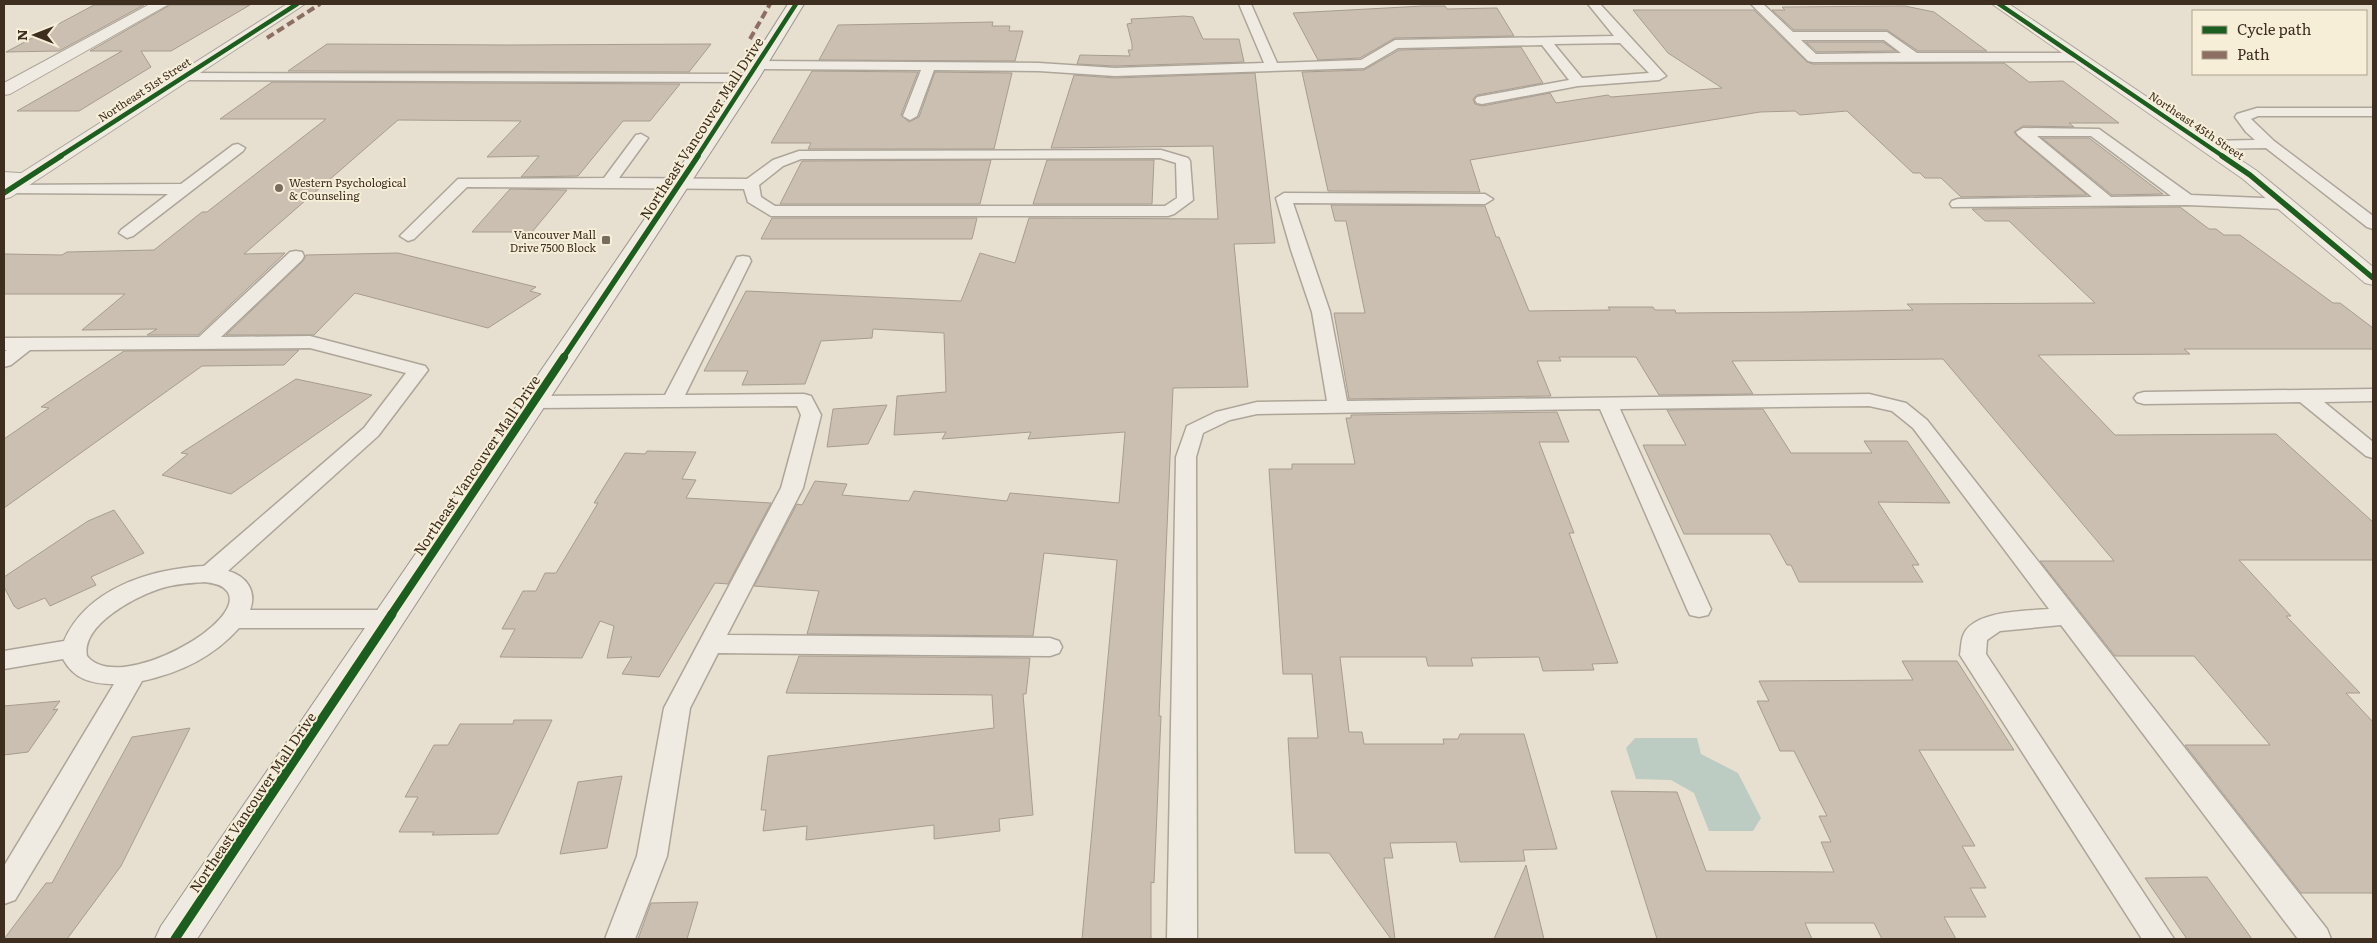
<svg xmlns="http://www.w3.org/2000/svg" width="2377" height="943" font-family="Literata,serif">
<rect width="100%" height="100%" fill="#e7e0d1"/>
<path fill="#bcccc2" d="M 1635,738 L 1697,738 L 1701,754 L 1738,773 L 1761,818 L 1753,831 L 1709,831 L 1694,793 L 1671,780 L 1636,779 L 1626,748 Z"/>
<path fill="#cbbfb2" stroke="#a89c90" d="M 94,5 L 144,5 L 59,51 L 6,52 Z
M 170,5 L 250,5 L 171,51 L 141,51 L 151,67 L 79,111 L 17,111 L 122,51 L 90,51 Z
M 1423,6 L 1445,6 L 1447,9 L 1497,8 L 1514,36 L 1395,38 L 1360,58 L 1318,60 L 1293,13 Z
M 1905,6 L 1934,12 L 1987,51 L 1918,51 L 1887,30 L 1794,30 L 1772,10 L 1785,10 L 1782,7 Z
M 1633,10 L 1754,10 L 1807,62 L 1813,64 L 2004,63 L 2029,82 L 2063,81 L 2119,123 L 2069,123 L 2074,127 L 2023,126 L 2014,132 L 2017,136 L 2087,195 L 1961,197 L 1941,178 L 1925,178 L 1920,173 L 1913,173 L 1847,111 L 1800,115 L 1795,111 L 1760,112 L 1470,160 L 1480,192 L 1328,191 L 1302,72 L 1364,70 L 1399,50 L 1521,47 L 1543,83 L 1477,95 L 1473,99 L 1475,104 L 1482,106 L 1550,93 L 1556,103 L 1608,95 L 1611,97 L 1722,88 L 1668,53 Z
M 1184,16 L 1193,17 L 1203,39 L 1239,39 L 1244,62 L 1115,66 L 1077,64 L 1080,55 L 1130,56 L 1128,50 L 1132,50 L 1132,44 L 1127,24 L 1132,23 L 1131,19 Z
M 993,22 L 992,26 L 1010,26 L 1009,31 L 1023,31 L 1015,61 L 819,60 L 838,25 Z
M 1806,42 L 1883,42 L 1896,51 L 1817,52 Z
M 327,44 L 509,45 L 711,44 L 689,72 L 288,71 Z
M 812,71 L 918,72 L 901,115 L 909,122 L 919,117 L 935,72 L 1012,73 L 994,149 L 808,149 L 811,143 L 771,143 Z
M 1255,73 L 1275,243 L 1234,244 L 1248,387 L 1173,388 L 1159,716 L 1161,716 L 1154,883 L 1151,882 L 1151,939 L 1082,939 L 1117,560 L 1044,553 L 1033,636 L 807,634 L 819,591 L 754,586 L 797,504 L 802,505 L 815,481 L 847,484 L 842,495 L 909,501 L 914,491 L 1007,501 L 1010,493 L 1119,503 L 1125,432 L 1028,439 L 1031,432 L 942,439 L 946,432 L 894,435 L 897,396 L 946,392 L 944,333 L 873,329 L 872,338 L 821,341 L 805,384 L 742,385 L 748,371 L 704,371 L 746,291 L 961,301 L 980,253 L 1015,263 L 1029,218 L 1218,219 L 1213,146 L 1051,148 L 1074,75 L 1115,78 Z
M 272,82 L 680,84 L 650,121 L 623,121 L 578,176 L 521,177 L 539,156 L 487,157 L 521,121 L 398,120 L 244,254 L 285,253 L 198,335 L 147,335 L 157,329 L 82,330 L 125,294 L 4,294 L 4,254 L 62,255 L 67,252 L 154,250 L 202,212 L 207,212 L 326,119 L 220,119 Z
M 2042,138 L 2089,138 L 2163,194 L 2112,195 Z
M 991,160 L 980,204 L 780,204 L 802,161 Z
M 1047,160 L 1154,160 L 1152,204 L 1033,204 Z
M 510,189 L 567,190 L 532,232 L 472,232 Z
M 1331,205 L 1485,206 L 1496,237 L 1499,237 L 1529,311 L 1610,310 L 1608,307 L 1653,307 L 1655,310 L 1675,310 L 1676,313 L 1801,312 L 1913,310 L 1907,304 L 2095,303 L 2009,221 L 1985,221 L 1972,209 L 2180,207 L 2209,229 L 2216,229 L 2224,235 L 2240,235 L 2333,303 L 2340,303 L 2373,328 L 2373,349 L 2184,349 L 2190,354 L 2038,355 L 2115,435 L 2276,434 L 2373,522 L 2373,560 L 2239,560 L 2291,616 L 2286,616 L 2360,693 L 2346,693 L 2373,722 L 2373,893 L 2301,893 L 2185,745 L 2270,745 L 2194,656 L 2115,656 L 2040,561 L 2114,561 L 1943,359 L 1732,361 L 1753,394 L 1659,395 L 1636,357 L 1559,357 L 1561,361 L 1537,361 L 1551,396 L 1349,399 L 1334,313 L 1365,313 L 1346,221 L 1335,221 Z
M 772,218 L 977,218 L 972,239 L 761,239 Z
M 398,253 L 536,287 L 530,291 L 541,294 L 488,328 L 355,293 L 314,335 L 226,335 L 303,261 L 306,255 Z
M 299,350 L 284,365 L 202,366 L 4,508 L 4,439 L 49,408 L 41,407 L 124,351 Z
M 296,379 L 372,395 L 231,494 L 162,475 L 188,454 L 181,453 Z
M 887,405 L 868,444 L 827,447 L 833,409 Z
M 1763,409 L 1791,453 L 1872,453 L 1864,441 L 1907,441 L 1950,503 L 1878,502 L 1919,565 L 1912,565 L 1923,582 L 1799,582 L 1791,565 L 1787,565 L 1770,534 L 1684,534 L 1643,445 L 1686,445 L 1667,410 Z
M 1557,412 L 1569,442 L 1539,442 L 1574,533 L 1569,533 L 1618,663 L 1592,664 L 1594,670 L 1543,671 L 1539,657 L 1471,658 L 1473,666 L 1428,666 L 1426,657 L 1340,657 L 1349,732 L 1362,732 L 1364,744 L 1444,744 L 1443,739 L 1458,739 L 1460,734 L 1524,734 L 1557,849 L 1523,850 L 1525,861 L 1460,862 L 1456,842 L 1390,843 L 1393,858 L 1384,858 L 1395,939 L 1391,939 L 1329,853 L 1295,853 L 1288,738 L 1318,738 L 1312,674 L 1283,674 L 1269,469 L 1292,469 L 1292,464 L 1355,464 L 1346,418 L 1351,418 L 1351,415 Z
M 647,451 L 696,452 L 682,479 L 696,480 L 686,498 L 771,503 L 728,584 L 715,583 L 659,677 L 622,674 L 632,657 L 607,658 L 614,626 L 600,621 L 582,658 L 500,657 L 515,629 L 502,629 L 523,591 L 536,591 L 545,573 L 556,573 L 598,503 L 594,503 L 625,453 L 645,454 Z
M 114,510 L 144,553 L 91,577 L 96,585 L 50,606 L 45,598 L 18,609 L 14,606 L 4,587 L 4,577 L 88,521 Z
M 799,656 L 1030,658 L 1026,694 L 1023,694 L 1033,815 L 999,819 L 1000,831 L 934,839 L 934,825 L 806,840 L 807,826 L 763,831 L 766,810 L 761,810 L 768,756 L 994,728 L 992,695 L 786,693 Z
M 1902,661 L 1957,661 L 2014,750 L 1919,750 L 1975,846 L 1962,846 L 1986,888 L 1970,888 L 1986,917 L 1944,917 L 1956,939 L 1882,939 L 1874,923 L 1805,923 L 1812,939 L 1657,939 L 1611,791 L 1677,792 L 1706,871 L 1834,872 L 1821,842 L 1831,842 L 1819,816 L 1827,816 L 1794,751 L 1780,751 L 1757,701 L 1769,701 L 1759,681 L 1913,680 Z
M 60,701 L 53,710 L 58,709 L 28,752 L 4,755 L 4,706 Z
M 514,720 L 552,720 L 498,834 L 432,835 L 434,832 L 399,832 L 418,797 L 405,797 L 434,745 L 448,745 L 460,724 L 513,724 Z
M 190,728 L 121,866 L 67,939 L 4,939 L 46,883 L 52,883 L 132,737 Z
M 622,776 L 607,848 L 560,854 L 578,782 Z
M 1526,865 L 1544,939 L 1494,939 Z
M 2207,877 L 2252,939 L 2187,939 L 2145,878 Z
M 698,902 L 687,939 L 638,939 L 651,903 Z"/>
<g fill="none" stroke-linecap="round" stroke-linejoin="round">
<g stroke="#ada599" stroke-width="3">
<path id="service" d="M 1239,4 L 1251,4 L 1277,63 L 1361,60 L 1395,40 L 1614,36 L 1588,4 L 1600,4 L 1666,76 L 1659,80 L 1578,86 L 1482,104 L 1477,103 L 1475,100 L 1477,97 L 1569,80 L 1542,45 L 1398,48 L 1364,68 L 1115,76 L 1039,71 L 934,70 L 917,116 L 910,120 L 903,116 L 921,70 L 758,69 L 752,65 L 758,61 L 1039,63 L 1115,68 L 1264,63 ZM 1620,43 L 1649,73 L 1582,78 L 1554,44 Z
M 1751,4 L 1763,4 L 1793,32 L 1887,32 L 1917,53 L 2077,53 L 2083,57 L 2077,61 L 1813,62 L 1808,61 ZM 1801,40 L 1884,40 L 1901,53 L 1816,54 Z
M 183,73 L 750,74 L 757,78 L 750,82 L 178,80 L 176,77 Z
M 2257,108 L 2373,108 L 2373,116 L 2258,116 L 2251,119 L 2274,141 L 2373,216 L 2373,229 L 2367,227 L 2266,148 L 2206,149 L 2199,145 L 2206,141 L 2255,140 L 2246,132 L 2235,117 L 2237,114 Z
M 2023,128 L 2099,129 L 2191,195 L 2286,199 L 2294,204 L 2286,209 L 2187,205 L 1952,207 L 1950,204 L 1952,201 L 1958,199 L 2092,197 L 2018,135 L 2016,132 ZM 2037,136 L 2091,136 L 2171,196 L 2111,197 Z
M 641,134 L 648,138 L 619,178 L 747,179 L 773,160 L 799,151 L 1161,150 L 1188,158 L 1190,161 L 1193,200 L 1174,214 L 1168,216 L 771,216 L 748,202 L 744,189 L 467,187 L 414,239 L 408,241 L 400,236 L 458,179 L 604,178 L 636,135 ZM 1160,158 L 1176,163 L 1177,198 L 1165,206 L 775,206 L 761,197 L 759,185 L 783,166 L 801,159 Z
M 238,144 L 245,148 L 243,151 L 133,236 L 127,238 L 119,233 L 121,230 L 168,194 L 4,193 L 4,187 L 9,185 L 181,184 L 233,145 Z
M 1284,193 L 1485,194 L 1493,199 L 1485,204 L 1293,203 L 1330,312 L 1347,401 L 1869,394 L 1906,403 L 1927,420 L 2327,929 L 2331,939 L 2298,939 L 2061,625 L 2000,631 L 1987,640 L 1986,654 L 2174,939 L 2142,939 L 1960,655 C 1961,649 1961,641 1963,636 C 1972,610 2027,611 2049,609 L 1913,428 L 1892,411 L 1869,406 L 1620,409 L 1711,609 L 1708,615 L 1699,617 L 1690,615 L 1687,609 L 1600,409 L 1257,414 L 1230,420 L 1203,433 L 1196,457 L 1197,939 L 1167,939 L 1176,457 L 1187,426 L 1216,412 L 1257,402 L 1327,401 L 1312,312 L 1291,250 L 1276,198 Z
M 296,251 L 302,252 L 304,256 L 302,260 L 221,337 L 310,336 L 425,366 L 428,370 L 378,436 L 228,571 C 247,576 257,592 250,610 L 389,610 L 398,613 L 401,619 L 398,625 L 389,628 L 239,628 C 213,657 180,673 142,681 L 59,827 L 15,900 L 4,904 L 4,866 L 114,684 C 91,684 74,679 63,659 L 4,669 L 4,651 L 64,641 C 87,588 151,569 204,566 L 364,428 L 406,373 L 310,348 L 30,350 L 11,365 L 4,367 L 4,352 L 7,350 L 4,350 L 4,338 L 199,337 L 290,252 ZM 205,582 C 212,583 221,584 226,590 C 254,619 118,696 87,656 C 81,625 135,597 159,589 C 174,584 189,583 205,582 Z
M 743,256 L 749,257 L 751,261 L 685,395 L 804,394 L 811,396 L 821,415 L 803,488 L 727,635 L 1050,638 L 1059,641 L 1062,647 L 1059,653 L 1050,656 L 718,653 L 690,708 L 667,856 L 635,939 L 605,939 L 637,856 L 664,708 L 781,488 L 801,415 L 797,406 L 534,408 L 527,406 L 524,402 L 527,398 L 534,396 L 665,395 L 735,261 L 737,257 Z
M 2373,389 L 2373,401 L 2324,402 L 2373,442 L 2373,458 L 2366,456 L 2300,402 L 2144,404 L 2137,402 L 2134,398 L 2137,394 L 2144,392 Z"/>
</g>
<g stroke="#ada599" stroke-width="2">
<path id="minor" d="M 150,4 L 169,4 L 10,94 L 4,95 L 4,83 Z
M 4,172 L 33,174 L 36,178 L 33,182 L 4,184 Z"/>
</g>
<g stroke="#ada599" stroke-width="2">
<path id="tertiary" d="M 287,4 L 305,4 L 11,197 L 4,199 L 4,184 Z
M 1992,4 L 2009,4 L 2257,171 L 2373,267 L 2373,285 L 2365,283 L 2243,179 Z"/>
</g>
<g stroke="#9c958a" stroke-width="2">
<path id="secondary" d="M 788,4 L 804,4 L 759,78 L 197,939 L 155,939 L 161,926 L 741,78 Z"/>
</g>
<use href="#service" fill="#efebe3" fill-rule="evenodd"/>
<use href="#minor" fill="#efebe3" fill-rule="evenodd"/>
<use href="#tertiary" fill="#efebe3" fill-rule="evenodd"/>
<use href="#secondary" fill="#efebe3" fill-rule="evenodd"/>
<path stroke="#8d6e63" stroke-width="4" stroke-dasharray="8 4" stroke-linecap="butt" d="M 267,38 L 320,4
M 750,39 L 770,4"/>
<g stroke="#f7eed8" stroke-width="6">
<path id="cycleway-far3" d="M 1999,4 L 2224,157
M 59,157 L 297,4
M 697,157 L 796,4"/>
</g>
<g stroke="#f7eed8" stroke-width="8">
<path id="cycleway-far2" d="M 2222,156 L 2250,175 L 2373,278
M 4,193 L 61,156
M 563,358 L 698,156"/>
</g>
<g stroke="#f7eed8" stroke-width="11">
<path id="cycleway-far1" d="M 391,615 L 564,357"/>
</g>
<g stroke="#f7eed8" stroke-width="12">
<path id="cycleway" d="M 175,939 L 392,614"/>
</g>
<use href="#cycleway-far3" stroke="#1b5e20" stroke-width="4.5"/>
<use href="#cycleway-far2" stroke="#1b5e20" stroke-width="5.5"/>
<use href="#cycleway-far1" stroke="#1b5e20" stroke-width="8"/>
<use href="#cycleway" stroke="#1b5e20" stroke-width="9"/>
</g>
<g fill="#786c5e" stroke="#f7eed8" stroke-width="2">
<circle cx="279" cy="188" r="5"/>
<rect x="601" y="235" width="10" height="10" rx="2.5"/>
</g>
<g text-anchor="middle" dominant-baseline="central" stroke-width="4" stroke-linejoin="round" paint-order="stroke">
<g font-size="11" fill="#3d2e20" stroke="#f7eed8">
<text transform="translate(144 89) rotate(-33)">Northeast 51st Street</text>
<text transform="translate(2197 125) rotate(34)">Northeast 45th Street</text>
</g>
<g font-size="11" fill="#3d2e20" stroke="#f7eed8" text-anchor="start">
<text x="289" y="182">Western Psychological<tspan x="289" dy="13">&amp; Counseling</tspan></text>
<text x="596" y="234" text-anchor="end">Vancouver Mall<tspan x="596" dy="13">Drive 7500 Block</tspan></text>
</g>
<g font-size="14" fill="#3d2e20" stroke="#f7eed8">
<text transform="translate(701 128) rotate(-57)">Northeast Vancouver Mall Drive</text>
<text transform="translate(476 465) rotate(-56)">Northeast Vancouver Mall Drive</text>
<text transform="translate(252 802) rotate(-56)">Northeast Vancouver Mall Drive</text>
</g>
</g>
<rect width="2377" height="943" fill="none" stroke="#3d2e20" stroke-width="10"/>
<rect x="2192" y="10" width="175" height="65" fill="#f7eed8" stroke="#ada18e"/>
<rect x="2202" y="26" width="25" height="8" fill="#1b5e20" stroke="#ada18e"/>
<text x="2237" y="35" font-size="15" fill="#3d2e20">Cycle path</text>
<rect x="2202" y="51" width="25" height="8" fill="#8d6e63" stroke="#ada18e"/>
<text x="2237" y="60" font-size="15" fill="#3d2e20">Path</text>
<g transform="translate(35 35) rotate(270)" stroke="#f7eed8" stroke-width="4" paint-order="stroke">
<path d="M0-4L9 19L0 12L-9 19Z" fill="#3d2e20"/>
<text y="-8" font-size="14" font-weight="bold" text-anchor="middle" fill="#3d2e20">N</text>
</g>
</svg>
